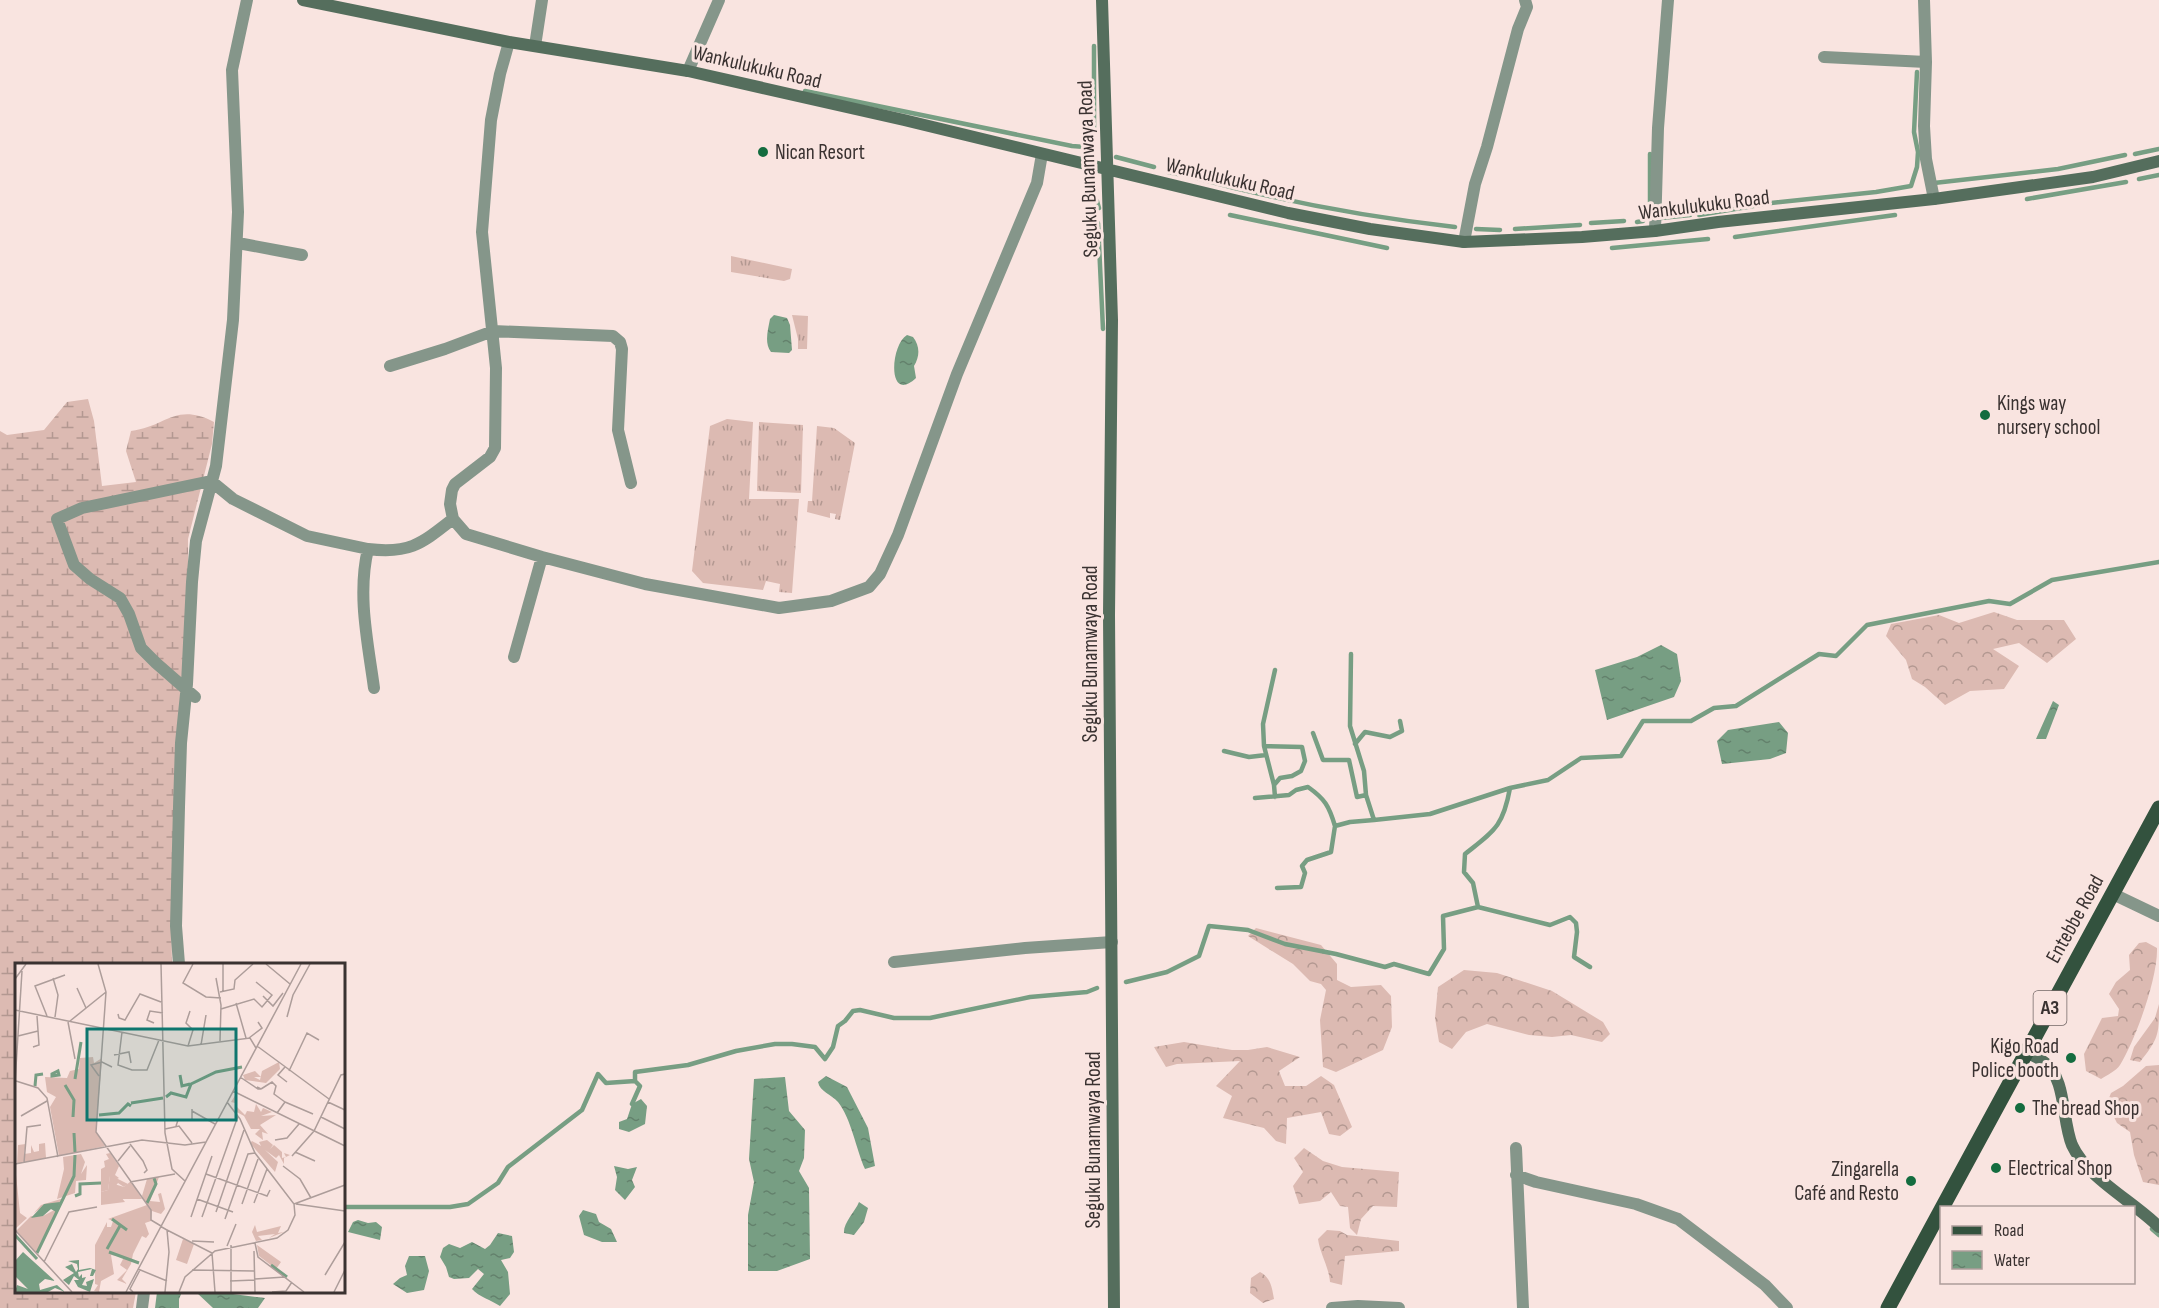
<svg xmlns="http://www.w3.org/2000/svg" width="2159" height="1308" font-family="'Sofia Sans Condensed',sans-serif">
<defs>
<pattern id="grass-tufts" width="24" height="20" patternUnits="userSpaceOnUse" patternTransform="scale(1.5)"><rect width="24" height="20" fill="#dcbab2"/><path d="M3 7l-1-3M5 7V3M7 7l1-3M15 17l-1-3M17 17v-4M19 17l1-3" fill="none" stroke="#b39891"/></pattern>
<pattern id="forest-crowns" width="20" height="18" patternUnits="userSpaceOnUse" patternTransform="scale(1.5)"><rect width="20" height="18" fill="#dcbab2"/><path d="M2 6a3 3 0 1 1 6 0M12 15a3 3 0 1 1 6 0" fill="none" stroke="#b39891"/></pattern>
<pattern id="wetland-marsh" width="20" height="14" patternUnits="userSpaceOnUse" patternTransform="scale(1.5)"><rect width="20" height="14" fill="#dcbab2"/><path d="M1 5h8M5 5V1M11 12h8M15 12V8" fill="none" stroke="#b39891"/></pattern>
<pattern id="water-ripples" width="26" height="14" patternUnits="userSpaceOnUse" patternTransform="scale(1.5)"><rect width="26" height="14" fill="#779e83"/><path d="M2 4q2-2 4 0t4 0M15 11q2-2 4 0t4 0" fill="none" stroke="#63816c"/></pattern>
</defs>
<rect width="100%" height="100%" fill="#f9e4e0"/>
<path fill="url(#grass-tufts)" d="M 731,256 L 792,269 L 790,279 L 784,281 L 731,272 Z
M 792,315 L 808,316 L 807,349 L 798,349 L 798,339 Z
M 727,419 L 753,422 L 749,499 L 799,499 L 792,593 L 779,592 L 780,584 L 766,581 L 763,590 L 703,583 L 692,571 L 710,426 Z
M 759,422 L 803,425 L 801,493 L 757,491 Z
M 817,426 L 834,428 L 855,443 L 840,520 L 835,519 L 836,514 L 830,513 L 830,518 L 807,512 L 808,501 L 812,501 Z"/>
<path fill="url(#forest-crowns)" d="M 1994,612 L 2017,620 L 2064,620 L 2076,639 L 2047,663 L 2019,643 L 1993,649 L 2019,666 L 2004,689 L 1970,691 L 1945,705 L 1925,687 L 1912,679 L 1906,660 L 1886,636 L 1891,624 L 1939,615 L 1959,623 Z
M 1256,928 L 1321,945 L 1337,964 L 1337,980 L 1351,987 L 1381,985 L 1391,996 L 1392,1027 L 1383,1050 L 1336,1072 L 1323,1067 L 1320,1020 L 1326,990 L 1321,984 L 1310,981 L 1293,964 L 1248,936 Z
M 2146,942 L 2157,948 C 2158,977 2136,1039 2120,1065 C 2116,1071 2107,1075 2101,1079 L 2086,1071 L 2084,1054 L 2102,1018 L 2118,1016 L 2119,1009 L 2109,994 L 2116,982 L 2130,970 L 2129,955 L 2139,943 Z
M 1464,970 L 1497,973 L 1552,991 L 1603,1022 L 1610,1034 L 1602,1042 L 1571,1035 L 1552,1037 L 1529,1035 L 1487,1024 L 1466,1032 L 1452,1049 L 1439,1042 L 1435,1018 L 1438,987 Z
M 2159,1004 C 2159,1035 2159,1038 2140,1062 L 2130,1060 L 2134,1047 L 2155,1018 Z
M 1184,1042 L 1232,1050 L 1248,1050 L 1267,1047 L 1300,1057 L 1279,1071 L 1285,1086 L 1306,1086 L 1321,1076 L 1334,1085 L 1352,1127 L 1340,1136 L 1329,1134 L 1321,1112 L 1287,1118 L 1286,1144 L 1276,1141 L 1264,1128 L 1223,1118 L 1232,1096 L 1216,1086 L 1240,1061 L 1177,1064 L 1166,1067 L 1154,1047 Z
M 2159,1065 L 2159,1185 L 2143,1182 L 2134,1155 L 2130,1132 L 2117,1123 L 2107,1103 L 2111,1093 L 2123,1086 L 2146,1066 Z
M 1304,1148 L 1323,1161 L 1342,1167 L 1399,1172 L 1397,1207 L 1373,1206 L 1361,1219 L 1357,1235 L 1350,1228 L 1348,1207 L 1340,1206 L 1331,1192 L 1320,1201 L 1299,1204 L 1293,1186 L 1303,1172 L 1294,1158 Z
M 1327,1230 L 1340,1231 L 1347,1235 L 1399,1241 L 1399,1251 L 1345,1256 L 1342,1285 L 1330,1282 C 1329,1267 1320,1254 1318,1239 Z
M 1260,1272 C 1271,1278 1272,1288 1274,1299 L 1263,1303 L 1250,1293 L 1251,1278 Z"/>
<path fill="url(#wetland-marsh)" d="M 88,399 L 94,421 L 102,486 L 136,482 L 126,451 L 131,431 C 166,427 175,402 214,422 L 212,444 L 188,539 L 188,583 L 171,912 L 172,964 L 16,964 L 16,1292 L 136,1292 L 133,1308 L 0,1308 L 0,431 L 7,435 L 44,430 L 67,402 Z"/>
<path fill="url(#water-ripples)" d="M 774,315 L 787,318 L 790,325 L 792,350 L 789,353 L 771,352 C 764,343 768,330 770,319 Z
M 907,335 L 913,337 C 920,346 920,356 914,366 L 916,378 C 887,405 890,345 907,335 Z
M 1661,645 L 1677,654 L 1681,681 L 1674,697 L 1607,720 L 1595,670 L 1637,657 Z
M 2053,701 L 2059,705 L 2046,739 L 2036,739 Z
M 1779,722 L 1788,733 L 1786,753 L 1770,759 L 1722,764 L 1717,741 L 1728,730 Z
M 826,1076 L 847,1087 L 868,1128 L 875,1166 L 865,1169 C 856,1149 851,1118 838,1102 C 831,1094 820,1092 818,1082 Z
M 785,1077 L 789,1111 L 805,1130 L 804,1158 L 799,1171 L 809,1188 L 810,1259 L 777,1271 L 748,1271 L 748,1215 L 754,1182 L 749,1159 L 754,1079 Z
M 641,1099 L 647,1106 L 645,1124 L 629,1132 L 619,1129 L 619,1122 L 627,1119 L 632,1104 Z
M 614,1166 L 628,1169 L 637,1167 L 632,1180 L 635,1187 L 625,1200 L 615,1190 L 617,1177 Z
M 859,1202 L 868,1208 L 864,1222 L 854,1235 L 844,1233 C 843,1223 855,1212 859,1202 Z
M 583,1210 L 596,1214 L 599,1222 L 611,1229 L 617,1242 L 602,1242 L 584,1235 L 579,1216 Z
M 358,1220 L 368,1223 L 376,1222 L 382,1227 L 380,1240 L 348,1232 L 353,1222 Z
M 498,1233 L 512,1236 L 514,1252 L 510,1258 L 501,1260 L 508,1272 L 510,1294 L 500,1306 C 491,1300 479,1297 472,1289 L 484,1274 L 478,1269 L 469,1278 L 454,1279 L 449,1277 L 446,1267 L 440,1257 L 443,1248 L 449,1244 L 460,1248 L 472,1242 L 485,1249 L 490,1245 Z
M 409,1256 L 425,1256 L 429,1271 L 424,1290 L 407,1293 L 393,1284 L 400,1278 L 407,1275 L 405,1266 Z
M 157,1292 L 182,1292 L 179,1299 L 179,1308 L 155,1308 Z
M 196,1292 C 219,1291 242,1296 265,1298 L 258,1308 L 213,1308 Z"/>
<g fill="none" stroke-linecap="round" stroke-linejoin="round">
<path stroke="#779e83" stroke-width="4.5" d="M 805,91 L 1072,146 L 1085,147 L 1094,130 L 1094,46
M 2135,154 L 2159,149
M 1116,157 L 1154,167
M 1168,172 L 1178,174
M 1193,177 C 1279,201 1367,217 1455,227
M 2139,179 L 2159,175
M 1934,183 L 2058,169 L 2125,155
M 2027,199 L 2126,182
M 1097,201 L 1099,208
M 1650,202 L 1650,154
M 1230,215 L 1387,248
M 1699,215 L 1771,203 L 1876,192 L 1911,186 L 1917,167 L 1918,152 L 1914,132 L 1917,72
M 1661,218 L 1690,215
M 1637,222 L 1643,221 L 1644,217
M 1098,223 L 1103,329
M 1591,223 L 1624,221
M 1476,229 L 1500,230
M 1515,229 L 1580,225
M 1735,237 L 1895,215
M 1612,248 L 1708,239
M 1351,654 L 1350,726 L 1364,771 L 1366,795 L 1374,820 L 1430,814 L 1510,788
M 1313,733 L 1323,760 L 1349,760 L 1357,797 L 1366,795
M 1355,744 L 1365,732 L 1390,737 L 1402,731 L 1400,721
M 1264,746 L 1302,747 L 1305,761 L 1301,771 L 1292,776 L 1280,778 L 1274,785 L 1275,797
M 1224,751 L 1249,757 L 1266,755
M 1274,785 L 1264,746 L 1263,724 L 1275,670
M 1255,798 L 1289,795 L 1296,790 L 1308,787 C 1325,799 1329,806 1335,826 L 1350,822 L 1374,820
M 1277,888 L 1301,887 L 1305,873 L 1302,866 L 1307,860 L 1331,852 L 1335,826
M 1478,907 L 1550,925 L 1570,917 L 1576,923 L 1577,932 L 1574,957 L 1590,967
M 1126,982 L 1167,972 L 1199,956 L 1209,926 L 1248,930 L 1285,944 L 1336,954 L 1385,967 L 1394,964 L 1429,974 L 1444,949 L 1443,916 L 1478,907 L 1473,883 L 1464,872 L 1465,854 C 1494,831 1503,827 1510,788 L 1548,780 L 1581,758 L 1621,756 L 1643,721 L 1691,721 L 1714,708 L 1736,706 L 1819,654 L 1836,656 L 1867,625 L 1989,601 L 2010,604 L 2052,580 L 2159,562
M 635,1081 L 635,1072 L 688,1065 L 736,1051 L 775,1044 L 792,1044 L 815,1047 L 825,1059 L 833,1047 L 838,1026 L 845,1021 L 853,1011 L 860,1010 L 894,1018 L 930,1018 L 1030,997 L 1087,992 L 1097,988
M 344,1207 L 450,1207 L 468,1204 L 498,1183 L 508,1167 L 582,1110 L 598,1074 L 606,1083 L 635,1081 L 640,1086 L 632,1104
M 2152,1229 L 2159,1235"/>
<path stroke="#85968a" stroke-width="12" d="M 1924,0 L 1926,62 L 1924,126 L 1926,159 L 1934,199
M 509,42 L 500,74 L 491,120 L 482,232 L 496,368 L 495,448 L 490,457 L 455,484 L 452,490 L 450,504 L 453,519 L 466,534 L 542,557 L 645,584 L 779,608 L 831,601 L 869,587 L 880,574 L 898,535 L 957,374 L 1037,183 L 1042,154
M 535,46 L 542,0
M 1824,57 L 1926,62
M 688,71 L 719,0
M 1655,231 L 1658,128 L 1668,0
M 1464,242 L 1475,184 L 1487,147 L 1518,29 L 1527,7 L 1525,0
M 238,243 L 302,255
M 390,366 L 445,349 L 493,331 L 613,336 L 620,342 L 622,349 L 618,430 L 631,483
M 514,657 L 542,557
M 374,688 C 368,643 357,595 368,549 C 410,554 421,544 453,519
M 195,697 L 156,663 L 141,648 L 129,614 L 120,598 L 90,579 L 74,565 L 57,519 L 82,508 L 211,481 L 233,499 L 307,536 L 368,549
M 2113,894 L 2159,916
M 894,962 L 1025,948 L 1112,942
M 179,964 L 176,926 L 179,807 L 181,743 L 187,684 L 192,582 L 196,541 L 216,466 L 233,320 L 238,212 L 232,70 L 247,0
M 1516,1148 L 1523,1308
M 1516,1175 L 1536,1182 L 1636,1204 L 1678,1219 L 1765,1285 L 1787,1308
M 142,1308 L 144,1292
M 1332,1308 L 1358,1306 L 1399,1308"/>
<path stroke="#556e5d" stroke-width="12" d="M 303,0 L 509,42 L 688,71 L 904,120 L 1288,213 L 1370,229 L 1464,242 L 1582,237 L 1655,231 L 1718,222 L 1934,199 L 2093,177 L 2159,161
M 1102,0 L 1112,320 L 1109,615 L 1114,1308
M 2025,1052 C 2031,1055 2040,1058 2045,1063 C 2066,1078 2062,1121 2072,1145 C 2087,1178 2133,1201 2159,1227"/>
<path stroke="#33523e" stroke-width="15" d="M 1942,1208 L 2159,808
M 1888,1308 L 1942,1208"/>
</g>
<g fill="#146c3f" stroke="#f9e4e0" stroke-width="2">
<circle cx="763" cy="152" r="6"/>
<circle cx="1985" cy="415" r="6"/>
<circle cx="2071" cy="1058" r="6"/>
<circle cx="2020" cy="1108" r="6"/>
<circle cx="1996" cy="1168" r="6"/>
<circle cx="1911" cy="1181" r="6"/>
</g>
<g text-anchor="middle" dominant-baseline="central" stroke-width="6" stroke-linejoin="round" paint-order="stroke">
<rect fill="#f9e4e0" stroke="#736766" stroke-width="1.5" x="2033.5" y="991" width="33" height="34" rx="4.5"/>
<g font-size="20" font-weight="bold" fill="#3a3231">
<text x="2050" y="1008">A3</text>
</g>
<g font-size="21" fill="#3a3231" stroke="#f9e4e0">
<text transform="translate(757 67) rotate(13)">Wankulukuku Road</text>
<text transform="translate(1088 169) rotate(-92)">Seguku Bunamwaya Road</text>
<text transform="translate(1230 179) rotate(13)">Wankulukuku Road</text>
<text transform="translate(1704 205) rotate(-7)">Wankulukuku Road</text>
<text transform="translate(1090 654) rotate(-90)">Seguku Bunamwaya Road</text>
<text transform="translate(2075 919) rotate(-61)">Entebbe Road</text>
<text transform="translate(1093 1140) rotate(-90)">Seguku Bunamwaya Road</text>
</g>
<g font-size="21" fill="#3a3231" stroke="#f9e4e0" text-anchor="start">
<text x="775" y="152">Nican Resort</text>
<text x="1997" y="403">Kings way<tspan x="1997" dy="24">nursery school</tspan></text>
<text x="2059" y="1046" text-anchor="end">Kigo Road<tspan x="2059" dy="24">Police booth</tspan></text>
<text x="2032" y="1108">The bread Shop</text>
<text x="2008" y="1168">Electrical Shop</text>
<text x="1899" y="1169" text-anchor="end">Zingarella<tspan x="1899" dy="24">Café and Resto</tspan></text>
</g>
</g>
<g transform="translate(15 963)">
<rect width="330" height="330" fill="#f9e4e0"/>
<path d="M 30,180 L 31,195 L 2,201 L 3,182 L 11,181 L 9,191 L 16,190 L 16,182 L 19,189 L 24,188 L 24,181 ZM 95,212 L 113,221 L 109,224 L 103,220 L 99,225 L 110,239 L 86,242 L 86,229 L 93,227 ZM 242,282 L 266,299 L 261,306 L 244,293 Z" fill="#dcbab2"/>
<path d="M 264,99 L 265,106 L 251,120 L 230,117 L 228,112 L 240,108 L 246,114 L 239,114 L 245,117 L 247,108 ZM 221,131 L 222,144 L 230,152 L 232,148 L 239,149 L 241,141 L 246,149 L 248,145 L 257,149 L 246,153 L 261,152 L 245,162 L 253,171 L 247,169 L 248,177 L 240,171 L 245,166 L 236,166 L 229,153 L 220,148 L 220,140 L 216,139 ZM 252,177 L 258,182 L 255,186 L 259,182 L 267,189 L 267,195 L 271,194 L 269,190 L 275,192 L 269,195 L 269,201 L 264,192 L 261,195 L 250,187 L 263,199 L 260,209 L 235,180 L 237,178 L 246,183 L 244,179 ZM 0,202 L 5,250 L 12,255 L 0,266 ZM 240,262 L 242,269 L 266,263 L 263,270 L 269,269 L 254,275 L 260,271 L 243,273 L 247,277 L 241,278 L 237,269 Z" fill="#dcbab2"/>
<path d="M 78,94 L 79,100 L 87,95 L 81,169 L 90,183 L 44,193 L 35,144 L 41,134 L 32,129 L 30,114 L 52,115 L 55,108 L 64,106 L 65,95 ZM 95,190 L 104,203 L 100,212 L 104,215 L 100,217 L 95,213 L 93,227 L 86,229 L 86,206 L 90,204 L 89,198 L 94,196 L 91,191 ZM 66,191 L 70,199 L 66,211 L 72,202 L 71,217 L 61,218 L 60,230 L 42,236 L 49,206 L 48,194 ZM 144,214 L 135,238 L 145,239 L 143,231 L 146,230 L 150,246 L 146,251 L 137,248 L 136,258 L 130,260 L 134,271 L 131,275 L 127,273 L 118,291 L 116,301 L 107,316 L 112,321 L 102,317 L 112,307 L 105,302 L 109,294 L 96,292 L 99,311 L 86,318 L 84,329 L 79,328 L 83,322 L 80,321 L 80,282 L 92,259 L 92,264 L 96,264 L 98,258 L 93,256 L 132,242 L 127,233 L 132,216 ZM 116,218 L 127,236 L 104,236 L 96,220 L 109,224 ZM 49,235 L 28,279 L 21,290 L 1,268 L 16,253 L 28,253 L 43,245 L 32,241 L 19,250 L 26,242 Z" fill="#dcbab2"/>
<path d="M 168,276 L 179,281 L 172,301 L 161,297 Z" fill="#dcbab2"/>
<path d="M 45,239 L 41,249 L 36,246 L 28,253 L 16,255 L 29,241 ZM 8,289 L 40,318 L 30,316 L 24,321 L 25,327 L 42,322 L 50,329 L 40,325 L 33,329 L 0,329 L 2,322 L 13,326 L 0,313 L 0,298 ZM 64,297 L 64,307 L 75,305 L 81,307 L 78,313 L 75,313 L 77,306 L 63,309 L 64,314 L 67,311 L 67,315 L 71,314 L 67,322 L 72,323 L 71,319 L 79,316 L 75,329 L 63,324 L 59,317 L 64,317 L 59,313 L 54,322 L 48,317 L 59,310 L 50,304 L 57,301 L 61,309 L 63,306 L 62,301 L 53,298 Z" fill="#779e83"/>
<path fill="none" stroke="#779e83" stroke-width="3" d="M 43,108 L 44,112 L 37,113 L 37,111 ZM 165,112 L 167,123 L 175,121M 60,116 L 66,79M 50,122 L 59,137 L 58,154M 20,123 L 21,112 L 28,111M 151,134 L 156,130 L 171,134 L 176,121 L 201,109 L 227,104M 116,140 L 148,135M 84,152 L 104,150 L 113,141 L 116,143M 59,170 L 60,189M 60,233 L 65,231 L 65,221 L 86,220M 132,240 L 141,221 L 139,215M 97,256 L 112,267M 0,272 L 22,296M 92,286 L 106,261M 94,289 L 124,300M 22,290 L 59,213 L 60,192M 256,302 L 272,314"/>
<path fill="none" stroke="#ad9d9a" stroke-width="1.5" d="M 83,1 L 91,29 L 81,169 L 136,247 L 136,257 L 146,263M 146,1 L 150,170 L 157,206 L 170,218M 178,1 L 168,20 L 191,34 L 206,35M 251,1 L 275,21M 38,15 L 43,32 L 40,54M 201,15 L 206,42 L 205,78M 0,16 L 11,1M 62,25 L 71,45M 208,28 L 208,1M 205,29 L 219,26 L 220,17 L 238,1M 248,33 L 258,43 L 268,30M 221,40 L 231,75M 206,46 L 239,36 L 247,44 L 257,32 L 241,19M 0,47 L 173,83 L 235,75 L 241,85M 103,51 L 104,55 L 110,57 L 125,31 L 146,39M 32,53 L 20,23 L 50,12M 272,54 L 278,32 L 295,1M 55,58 L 91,29M 53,59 L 60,96M 139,60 L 132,57 L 135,48 L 148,50M 107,69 L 103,102 L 117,107 L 132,107 L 144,77M 3,73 L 23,68M 234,75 L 247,65 L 243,59M 186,82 L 191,52M 173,83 L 178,67 L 171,60 L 175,48M 242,83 L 314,136M 18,84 L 24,82 L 22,53M 99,92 L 114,89 L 116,100M 270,104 L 263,112 L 272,119M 274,108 L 292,70 L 304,77M 84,113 L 76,102 L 87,99 L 97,104M 225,114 L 243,126 L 246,126 L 242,124M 1,118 L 23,125 L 32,135 L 43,194M 0,120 L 7,8M 246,126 L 257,119 L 261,123 L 259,131 L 270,139M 218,128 L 330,183M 313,139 L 330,147M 177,148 L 200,161M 262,150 L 270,139 L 298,151M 6,153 L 32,138M 306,154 L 330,166M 161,163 L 163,157 L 177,157 L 177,146M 150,166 L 164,163 L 177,180M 260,177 L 272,175 L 284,161M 115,181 L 128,198 L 132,207 L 129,210M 280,189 L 300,198M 277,193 L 299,168 L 326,112 L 330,111M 103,198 L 115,183M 9,200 L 12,164 L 26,162M 0,201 L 127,177 L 170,182 L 191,179M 268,203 L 285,216 L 296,235M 191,211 L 252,233 L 255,227M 115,219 L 160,211M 182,236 L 218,249M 239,240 L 252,206M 227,241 L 243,196M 279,241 L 330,222M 281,241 L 330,248M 201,249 L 229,167M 176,254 L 197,193M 187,254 L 223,153M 210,256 L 233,191 L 240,190M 145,263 L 152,267 L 154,289 L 150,329M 0,267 L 57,329M 152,267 L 197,290 L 200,329M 177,278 L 199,279M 240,280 L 243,294 L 289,329M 212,283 L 221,261M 239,288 L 240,329M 29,299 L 54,249 L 82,244M 123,306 L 152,318M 177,307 L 239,308M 310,312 L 330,279M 240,316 L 270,314M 215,318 L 240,317M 111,329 L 286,1M 118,329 L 115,326 L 125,307M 164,329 L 170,314 L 200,288 L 262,275 L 273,267 L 280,252 L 279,241 L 240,190 L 225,156 L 212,139M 216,329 L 216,282M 257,329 L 271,328 L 277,319M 319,329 L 330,307"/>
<path fill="#0f766e" fill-opacity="0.15" stroke="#0f766e" stroke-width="3" d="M 72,66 L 221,66 L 221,157 L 72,157 Z"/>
<rect width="330" height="330" fill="none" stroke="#3a3231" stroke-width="3"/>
</g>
<rect x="1940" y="1206" width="195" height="78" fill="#f9e4e0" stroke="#ad9d9a" stroke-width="1.5"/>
<rect x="1952" y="1226" width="30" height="9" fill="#33523e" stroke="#ad9d9a" stroke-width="1.5"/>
<text x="1994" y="1236" font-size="18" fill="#3a3231">Road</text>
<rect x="1952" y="1251" width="30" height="18" fill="url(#water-ripples)" stroke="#ad9d9a" stroke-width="1.5"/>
<text x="1994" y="1266" font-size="18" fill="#3a3231">Water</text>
</svg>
